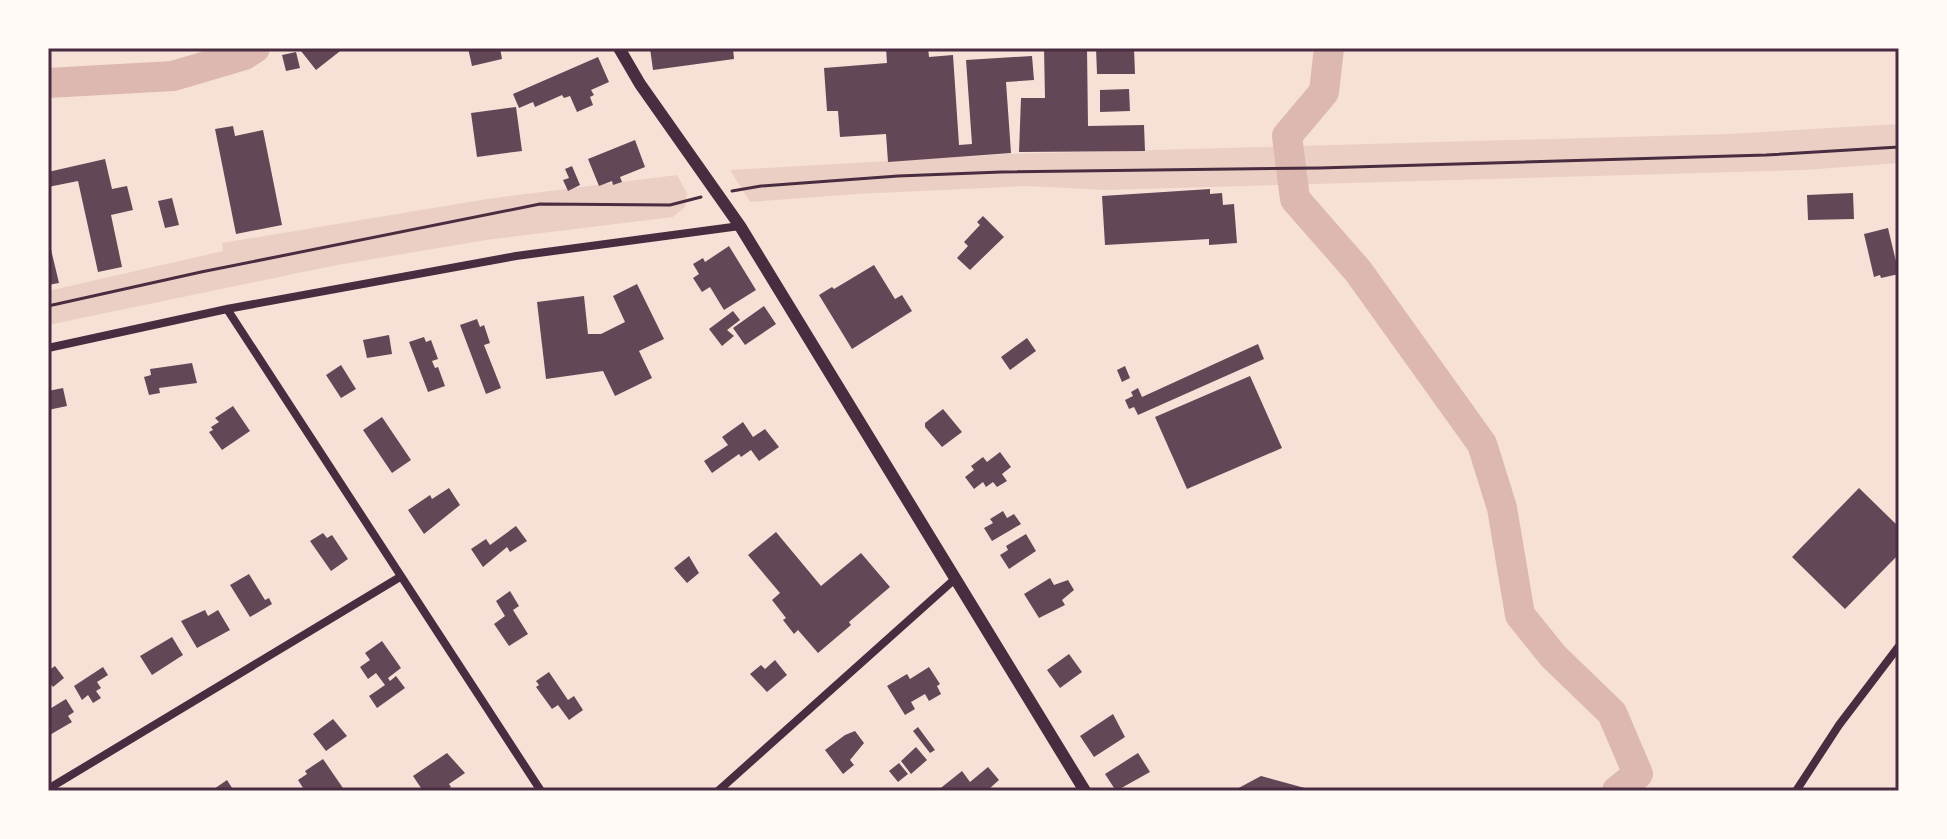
<svg xmlns="http://www.w3.org/2000/svg" width="1947" height="839" font-family="Cabin,sans-serif">
<rect width="100%" height="100%" fill="#f7e1d7"/>
<path fill="#ebcfc5" d="M 1899,124 L 1899,163 L 1804,170 L 1105,190 L 1027,186 L 857,194 L 750,202 L 730,170 L 1009,154 L 1728,134 Z
M 677,175 L 687,193 L 685,207 L 673,217 L 486,240 L 332,266 L 48,325 L 48,291 L 223,251 L 222,243 L 487,199 Z"/>
<g fill="none" stroke-linecap="round" stroke-linejoin="round">
<path stroke="#dcb8b0" stroke-width="30" d="M 1329,48 L 1324,92 L 1287,136 L 1295,199 L 1358,271 L 1482,444 L 1502,508 L 1520,615 L 1553,656 L 1612,713 L 1638,774 L 1617,791
M 48,83 L 173,76 L 244,55 L 255,48"/>
</g>
<path fill="#644757" d="M 305,48 L 344,48 L 316,70 L 301,51 Z
M 468,48 L 500,48 L 502,59 L 472,66 Z
M 650,48 L 733,48 L 734,59 L 653,70 Z
M 886,48 L 928,48 L 929,57 L 953,55 L 959,145 L 972,144 L 966,60 L 1032,56 L 1034,80 L 1006,82 L 1011,153 L 888,162 L 886,134 L 840,137 L 838,111 L 827,111 L 824,68 L 887,63 Z
M 1044,48 L 1087,48 L 1088,126 L 1144,125 L 1145,151 L 1019,152 L 1021,98 L 1045,98 Z
M 1096,48 L 1134,48 L 1135,74 L 1097,74 Z
M 296,52 L 300,68 L 286,71 L 282,55 Z
M 598,57 L 609,82 L 591,90 L 594,95 L 590,97 L 593,105 L 577,112 L 570,96 L 564,98 L 562,95 L 535,107 L 533,102 L 519,108 L 513,94 Z
M 1129,89 L 1130,111 L 1100,112 L 1100,90 Z
M 516,107 L 522,151 L 477,157 L 471,113 Z
M 233,126 L 235,136 L 263,130 L 282,225 L 236,234 L 215,129 Z
M 635,140 L 645,167 L 620,177 L 622,182 L 613,185 L 612,181 L 599,186 L 588,159 Z
M 105,159 L 112,189 L 127,186 L 133,210 L 111,215 L 122,267 L 98,272 L 78,181 L 48,187 L 48,172 Z
M 572,166 L 580,185 L 568,191 L 563,180 L 569,178 L 565,169 Z
M 1210,189 L 1210,194 L 1222,193 L 1223,205 L 1234,204 L 1237,243 L 1209,245 L 1209,239 L 1105,245 L 1102,196 Z
M 1853,193 L 1854,219 L 1808,220 L 1807,195 Z
M 172,198 L 179,225 L 165,228 L 158,201 Z
M 983,216 L 1004,237 L 970,270 L 957,258 L 968,246 L 964,242 L 980,225 L 977,222 Z
M 1888,228 L 1899,274 L 1881,278 L 1880,275 L 1874,277 L 1864,234 Z
M 48,237 L 59,283 L 48,285 Z
M 729,246 L 756,290 L 724,310 L 710,287 L 702,292 L 693,278 L 699,274 L 693,264 L 703,258 L 705,262 Z
M 874,265 L 895,299 L 902,295 L 912,311 L 852,349 L 819,295 L 832,287 L 834,289 Z
M 637,284 L 664,339 L 639,351 L 652,378 L 615,396 L 603,371 L 546,379 L 537,302 L 584,296 L 588,334 L 601,334 L 625,322 L 613,296 Z
M 764,306 L 776,324 L 745,345 L 733,328 Z
M 733,311 L 740,320 L 727,330 L 734,336 L 722,346 L 709,329 Z
M 477,319 L 480,327 L 484,325 L 490,343 L 484,345 L 501,388 L 486,394 L 460,325 Z
M 389,335 L 392,354 L 367,358 L 363,340 Z
M 424,337 L 426,342 L 431,340 L 438,359 L 432,361 L 435,368 L 438,367 L 445,386 L 428,392 L 409,342 Z
M 1027,338 L 1036,351 L 1010,370 L 1001,357 Z
M 1258,344 L 1264,359 L 1138,415 L 1134,407 L 1129,409 L 1125,400 L 1133,396 L 1131,392 L 1138,388 L 1142,397 Z
M 192,363 L 197,383 L 159,388 L 160,393 L 149,395 L 144,377 L 151,375 L 150,369 Z
M 341,365 L 356,389 L 341,398 L 326,375 Z
M 1125,366 L 1130,378 L 1122,382 L 1117,370 Z
M 1250,376 L 1282,448 L 1187,489 L 1155,417 Z
M 63,388 L 67,406 L 48,410 L 48,391 Z
M 233,406 L 250,431 L 222,450 L 209,432 L 213,430 L 211,427 L 219,422 L 215,418 Z
M 943,409 L 962,432 L 942,447 L 925,427 L 925,423 Z
M 382,417 L 411,460 L 392,473 L 363,430 Z
M 743,422 L 753,437 L 765,429 L 779,447 L 759,461 L 751,450 L 741,457 L 739,454 L 712,473 L 704,461 L 728,445 L 722,437 Z
M 1000,452 L 1011,467 L 1002,474 L 1007,481 L 997,487 L 993,482 L 986,487 L 983,482 L 974,489 L 965,477 L 974,470 L 971,466 L 983,457 L 987,462 Z
M 449,488 L 460,505 L 424,534 L 408,510 L 430,495 L 432,499 Z
M 1859,488 L 1899,527 L 1899,554 L 1845,609 L 1792,557 Z
M 1003,511 L 1007,518 L 1014,514 L 1021,524 L 992,541 L 984,528 L 993,523 L 990,519 Z
M 516,526 L 527,541 L 510,552 L 507,547 L 483,567 L 471,549 L 486,539 L 490,545 Z
M 776,532 L 821,586 L 861,553 L 890,587 L 849,622 L 851,625 L 818,653 L 798,630 L 794,634 L 783,620 L 786,618 L 772,600 L 780,593 L 748,555 Z
M 323,533 L 327,538 L 332,535 L 348,559 L 331,571 L 310,541 Z
M 1026,534 L 1036,551 L 1009,569 L 1000,555 L 1008,550 L 1006,546 Z
M 689,556 L 699,573 L 687,583 L 674,568 Z
M 249,574 L 265,600 L 269,598 L 272,604 L 250,617 L 230,585 Z
M 1050,578 L 1054,585 L 1068,580 L 1074,590 L 1062,600 L 1065,605 L 1039,618 L 1024,594 Z
M 510,591 L 519,606 L 513,610 L 528,634 L 509,646 L 494,624 L 505,616 L 496,601 Z
M 205,610 L 208,616 L 218,610 L 230,630 L 197,648 L 181,621 Z
M 172,637 L 183,655 L 152,675 L 140,656 Z
M 382,641 L 401,668 L 388,678 L 390,681 L 396,676 L 405,688 L 377,708 L 369,696 L 385,685 L 376,673 L 368,679 L 360,667 L 370,660 L 365,653 Z
M 1069,654 L 1082,672 L 1060,688 L 1047,670 Z
M 775,660 L 787,675 L 767,692 L 750,674 L 761,665 L 765,669 Z
M 55,666 L 64,678 L 53,687 L 48,681 L 48,671 Z
M 103,667 L 108,675 L 97,682 L 101,688 L 96,691 L 101,698 L 93,703 L 88,695 L 82,700 L 74,686 Z
M 929,667 L 940,684 L 937,686 L 941,694 L 929,701 L 925,694 L 911,702 L 915,709 L 905,715 L 887,686 L 907,674 L 910,679 Z
M 549,672 L 568,700 L 574,696 L 583,710 L 569,720 L 558,705 L 552,709 L 536,687 L 539,685 L 536,681 Z
M 66,699 L 74,712 L 68,716 L 72,722 L 48,736 L 48,710 Z
M 1113,714 L 1125,737 L 1094,757 L 1080,736 Z
M 333,719 L 347,736 L 326,751 L 313,734 Z
M 918,727 L 935,750 L 930,753 L 913,731 Z
M 855,731 L 864,743 L 850,760 L 854,765 L 843,774 L 825,750 L 845,735 Z
M 916,747 L 927,760 L 911,774 L 901,761 Z
M 447,753 L 465,773 L 449,784 L 451,787 L 445,791 L 432,791 L 431,789 L 423,791 L 413,776 Z
M 1138,753 L 1150,772 L 1116,791 L 1105,774 Z
M 323,759 L 345,791 L 305,791 L 298,780 L 307,774 L 305,771 Z
M 899,763 L 908,774 L 898,782 L 889,771 Z
M 988,767 L 999,780 L 989,789 L 990,791 L 937,791 L 962,771 L 970,782 Z
M 1261,776 L 1312,790 L 1312,791 L 1233,791 Z
M 227,780 L 234,791 L 211,791 Z"/>
<g fill="none" stroke-linecap="round" stroke-linejoin="round">
<path stroke="#4a2c40" stroke-width="3" d="M 732,191 L 761,186 L 898,176 L 1001,172 L 1319,168 L 1766,155 L 1899,147
M 48,306 L 201,272 L 540,204 L 670,205 L 701,197"/>
<path stroke="#4a2c40" stroke-width="8" d="M 227,309 L 541,791
M 48,348 L 227,309 L 516,256 L 740,226
M 48,789 L 400,577
M 718,791 L 956,578
M 1796,791 L 1839,725 L 1899,646"/>
<path stroke="#4a2c40" stroke-width="12" d="M 619,48 L 640,84 L 740,226 L 1085,791"/>
</g>
<rect width="1947" height="839" fill="none" stroke="#fffaf5" stroke-width="100"/>
<rect x="50" y="50" width="1847" height="739" fill="none" stroke="#4a2c40" stroke-width="3"/>
</svg>
